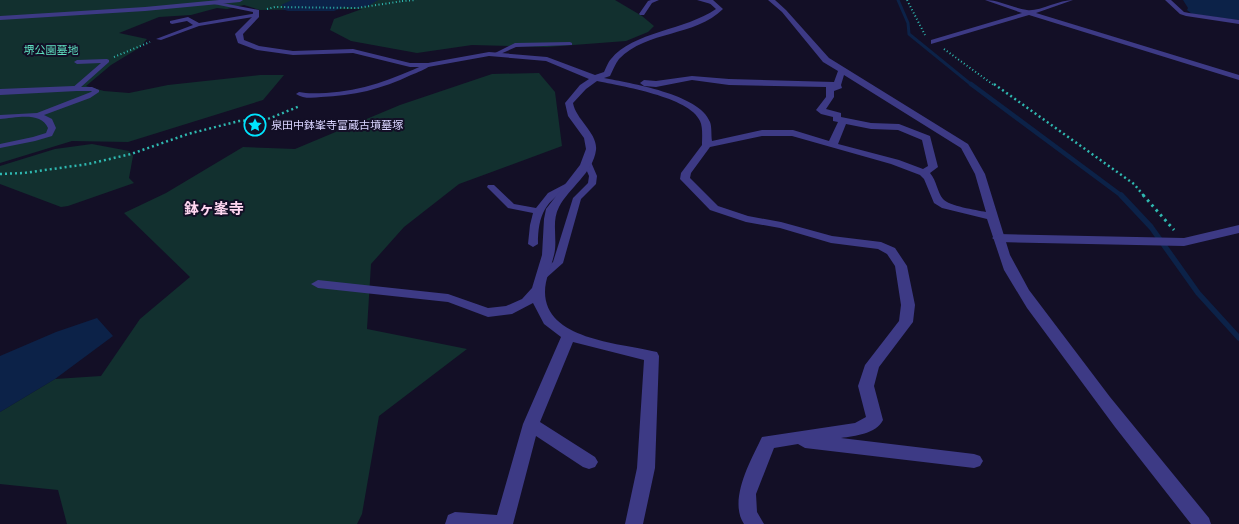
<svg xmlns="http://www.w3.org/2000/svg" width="1239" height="524" font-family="'Titillium Web','Noto Sans JP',sans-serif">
<rect width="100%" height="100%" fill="#130f26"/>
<path fill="#12302f" d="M 0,0 L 615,0 L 642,16 L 654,26 L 648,32 L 626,41 L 547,47 L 472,45 L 417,53 L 351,41 L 330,30 L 334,19 L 362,9 L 260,10 L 244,5 L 227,9 L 217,8 L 191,15 L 159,17 L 119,33 L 147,39 L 139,48 L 111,65 L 86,86 L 104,91 L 129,93 L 168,85 L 260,75 L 284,75 L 263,100 L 128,142 L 72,141 L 0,163 Z
M 539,73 L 555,92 L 562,146 L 459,184 L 404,227 L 371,264 L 367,329 L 467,349 L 379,416 L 362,514 L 357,524 L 67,524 L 58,490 L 0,484 L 0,412 L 55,379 L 101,376 L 140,319 L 190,277 L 124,213 L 166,193 L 243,147 L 295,149 L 400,105 L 492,74 Z
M 92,144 L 129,151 L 133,156 L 129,178 L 134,183 L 68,206 L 61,207 L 0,184 L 0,166 L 55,149 Z"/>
<path fill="#0c2248" d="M 292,0 L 378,0 L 368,6 L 358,8 L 344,7 L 334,11 L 288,11 L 282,9 L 285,7 L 281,5 Z
M 1183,0 L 1239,0 L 1239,20 L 1192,14 L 1187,10 L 1188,8 Z
M 97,318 L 113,336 L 55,379 L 0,412 L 0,356 L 56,332 Z"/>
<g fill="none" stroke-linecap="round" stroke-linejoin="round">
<path stroke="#0c2248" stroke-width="3" d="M 898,0 L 908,23 L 909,34 L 973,86"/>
<path stroke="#0c2248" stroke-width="4.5" d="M 971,84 L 1122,196"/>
<path stroke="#0c2248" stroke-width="5.5" d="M 1121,195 L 1151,227 L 1198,293 L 1239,338"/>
<path stroke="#2fb8b0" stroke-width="2" stroke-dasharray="1 2.5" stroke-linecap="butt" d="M 907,0 L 925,35
M 402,1 L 416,0
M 267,9 L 275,7 L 357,8 L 403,1
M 944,49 L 995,86
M 114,57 L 150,42"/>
<path stroke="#2fb8b0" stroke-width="2.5" stroke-dasharray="2 3" stroke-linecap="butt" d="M 994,84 L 1134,184 L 1144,196
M 0,174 L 24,173 L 88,164 L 131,154 L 188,134 L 239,121 L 268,119 L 300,106"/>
<path stroke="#2fb8b0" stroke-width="3" stroke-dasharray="2.5 4" stroke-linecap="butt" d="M 1143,195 L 1174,230"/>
<path fill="#3d3a85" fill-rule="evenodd" d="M 651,0 L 659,0 L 652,3 L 644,15 L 640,15 L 639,14 L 648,1 Z
M 697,0 L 709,0 L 714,2 L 711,4 Z
M 1165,0 L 1171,0 L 1184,12 L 1189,13 L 1239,20 L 1239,24 L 1186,16 L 1180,14 Z
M 257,13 L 259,14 L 259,16 L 199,26 L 161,40 L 156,39 L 193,25 L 187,21 L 172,24 L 170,23 L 170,21 L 188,17 L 199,23 Z
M 570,42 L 572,43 L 572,45 L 516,47 L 498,55 L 493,54 L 515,43 Z
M 107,59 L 109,60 L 109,62 L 81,87 L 92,87 L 99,90 L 99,92 L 90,98 L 44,115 L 52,119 L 56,128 L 52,136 L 35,141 L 0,148 L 0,144 L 33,137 L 46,133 L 48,128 C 41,111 15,118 0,119 L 0,115 L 37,113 L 91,92 L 92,91 L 74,91 L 71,89 L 101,63 L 77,64 L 74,62 L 77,60 Z
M 426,64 L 431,65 C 425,70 418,72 411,75 C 382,89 353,96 321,97 C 313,98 303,99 296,94 L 299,92 C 308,94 317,93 326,93 C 362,91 393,79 426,64 Z
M 584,160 L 587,160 L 591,162 L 597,176 L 596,184 L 581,199 L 563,263 L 545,279 L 537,279 L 536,277 L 537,275 L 553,262 L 573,198 L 588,183 L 589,176 L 583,162 Z
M 569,182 L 572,183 L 573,185 L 572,187 C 545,200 538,215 538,244 L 533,247 L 528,244 L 530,225 L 533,213 L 508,208 L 487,187 L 488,185 L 494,185 L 514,204 L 536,208 L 548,193 Z"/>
<path fill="#3d3a85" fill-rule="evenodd" d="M 706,0 L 713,0 L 723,9 C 695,37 647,30 619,59 C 615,64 613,70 610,76 L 604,78 C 629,83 700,94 710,122 C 712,127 711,135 712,141 L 762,130 L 793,130 L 829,141 L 838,122 L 833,121 L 833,117 L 821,114 L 816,110 L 826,97 L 826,87 L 729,85 L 692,80 L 656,87 L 644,86 L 640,83 L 644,80 L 656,81 L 692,76 L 729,79 L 834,82 L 838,71 L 823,62 L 782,12 L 768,0 L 775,0 L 786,10 L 829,58 L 968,144 L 985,174 L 1010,255 L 1029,290 L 1110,397 L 1209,518 L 1211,524 L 1191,524 L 1115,427 L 1027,308 L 1004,270 L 987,219 L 942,208 L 934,203 L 924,179 L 920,175 L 891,164 L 792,136 L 762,136 L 710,147 L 691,173 L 690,178 L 718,206 L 748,216 L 781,222 L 832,236 L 881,242 L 895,248 L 907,266 L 915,305 L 913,322 L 879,367 L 874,386 L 883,420 C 876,434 855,436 841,438 L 974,454 L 980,456 L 983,461 L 980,466 L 974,468 L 805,448 L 798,444 L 774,448 L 756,494 L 757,512 L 764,524 L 744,524 C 728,500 751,460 762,437 L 855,423 L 866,417 L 858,386 L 865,365 L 899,321 L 901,305 L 895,266 L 887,254 L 878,249 L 831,243 L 780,228 L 746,222 L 710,210 L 680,179 L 681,173 L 702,145 C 702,138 703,127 700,121 C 690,97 621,86 597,81 L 586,89 L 573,103 C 576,120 598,133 596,150 C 593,173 569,188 559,207 C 551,222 558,239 554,255 C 551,268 545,279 545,292 C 545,339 618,343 652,351 L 657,352 L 659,356 L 655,468 L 643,524 L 625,524 L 637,468 L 644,360 L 573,342 L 540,422 L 595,457 L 598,462 L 595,467 L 589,469 L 583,467 L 536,436 L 513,524 L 445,524 L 448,515 L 455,512 L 497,515 L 523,424 L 561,337 L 544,324 L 533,303 L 512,314 L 488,317 L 448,302 L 318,288 L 311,284 L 318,280 L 448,294 L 488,308 L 506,306 L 522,299 L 532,288 L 542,255 L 544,219 L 546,209 L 580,165 L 586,149 L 584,138 L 568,116 L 565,103 L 580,85 L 589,79 L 546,61 L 489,56 L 428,67 L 410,67 L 353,53 L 293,55 L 257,50 L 238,43 L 235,34 L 253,16 L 253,12 L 209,3 L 212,1 L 259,10 L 259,17 L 243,34 L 244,40 L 259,46 L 293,51 L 353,49 L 410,63 L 428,63 L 489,52 L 547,57 L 595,75 L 604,72 C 606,68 608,62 611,59 C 632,32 686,30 716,9 ZM 844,75 L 961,148 L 975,174 L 986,212 C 976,210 949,206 943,199 C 937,192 937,181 930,173 L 938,167 L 930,136 L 899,124 L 871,123 L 841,117 L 841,113 L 826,109 L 834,97 L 834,91 L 842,88 L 841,85 ZM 846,124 L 871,129 L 898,130 L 922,140 L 928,166 L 923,169 L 899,160 L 838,144 Z
M 985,0 C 1000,0 1012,8 1027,10 C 1038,12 1059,0 1073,0 L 1036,13 L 1239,75 L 1239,80 L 1029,15 L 931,44 L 931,40 L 1022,13 Z
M 74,86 L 77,87 L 77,91 L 0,95 L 0,89 Z"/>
<path fill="#3d3a85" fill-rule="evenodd" d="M 219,0 L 243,0 L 240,2 L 145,11 L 0,20 L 0,16 L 145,7 Z
M 1239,225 L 1239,233 L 1184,246 L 998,242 L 992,238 L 998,234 L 1184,238 Z"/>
</g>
<defs>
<g id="sight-ring" transform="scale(1.125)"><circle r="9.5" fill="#130f26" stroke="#00e5ff" stroke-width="1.5"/><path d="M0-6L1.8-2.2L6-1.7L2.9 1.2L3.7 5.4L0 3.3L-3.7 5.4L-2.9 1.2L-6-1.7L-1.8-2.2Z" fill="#00e5ff"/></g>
</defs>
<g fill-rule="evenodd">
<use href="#sight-ring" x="255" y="125"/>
</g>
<g text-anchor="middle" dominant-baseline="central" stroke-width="4" stroke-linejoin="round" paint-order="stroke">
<g font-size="11" fill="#5fe0c0" stroke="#130f26">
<text x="51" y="50">堺公園墓地</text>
</g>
<g font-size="11" fill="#d9d4ff" stroke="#130f26" text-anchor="start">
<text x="271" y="125">泉田中鉢峯寺富蔵古墳墓塚</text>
</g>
<g font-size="15" font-weight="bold" fill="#ffd6f0" stroke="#130f26">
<text x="214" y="208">鉢ヶ峯寺</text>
</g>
</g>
</svg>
